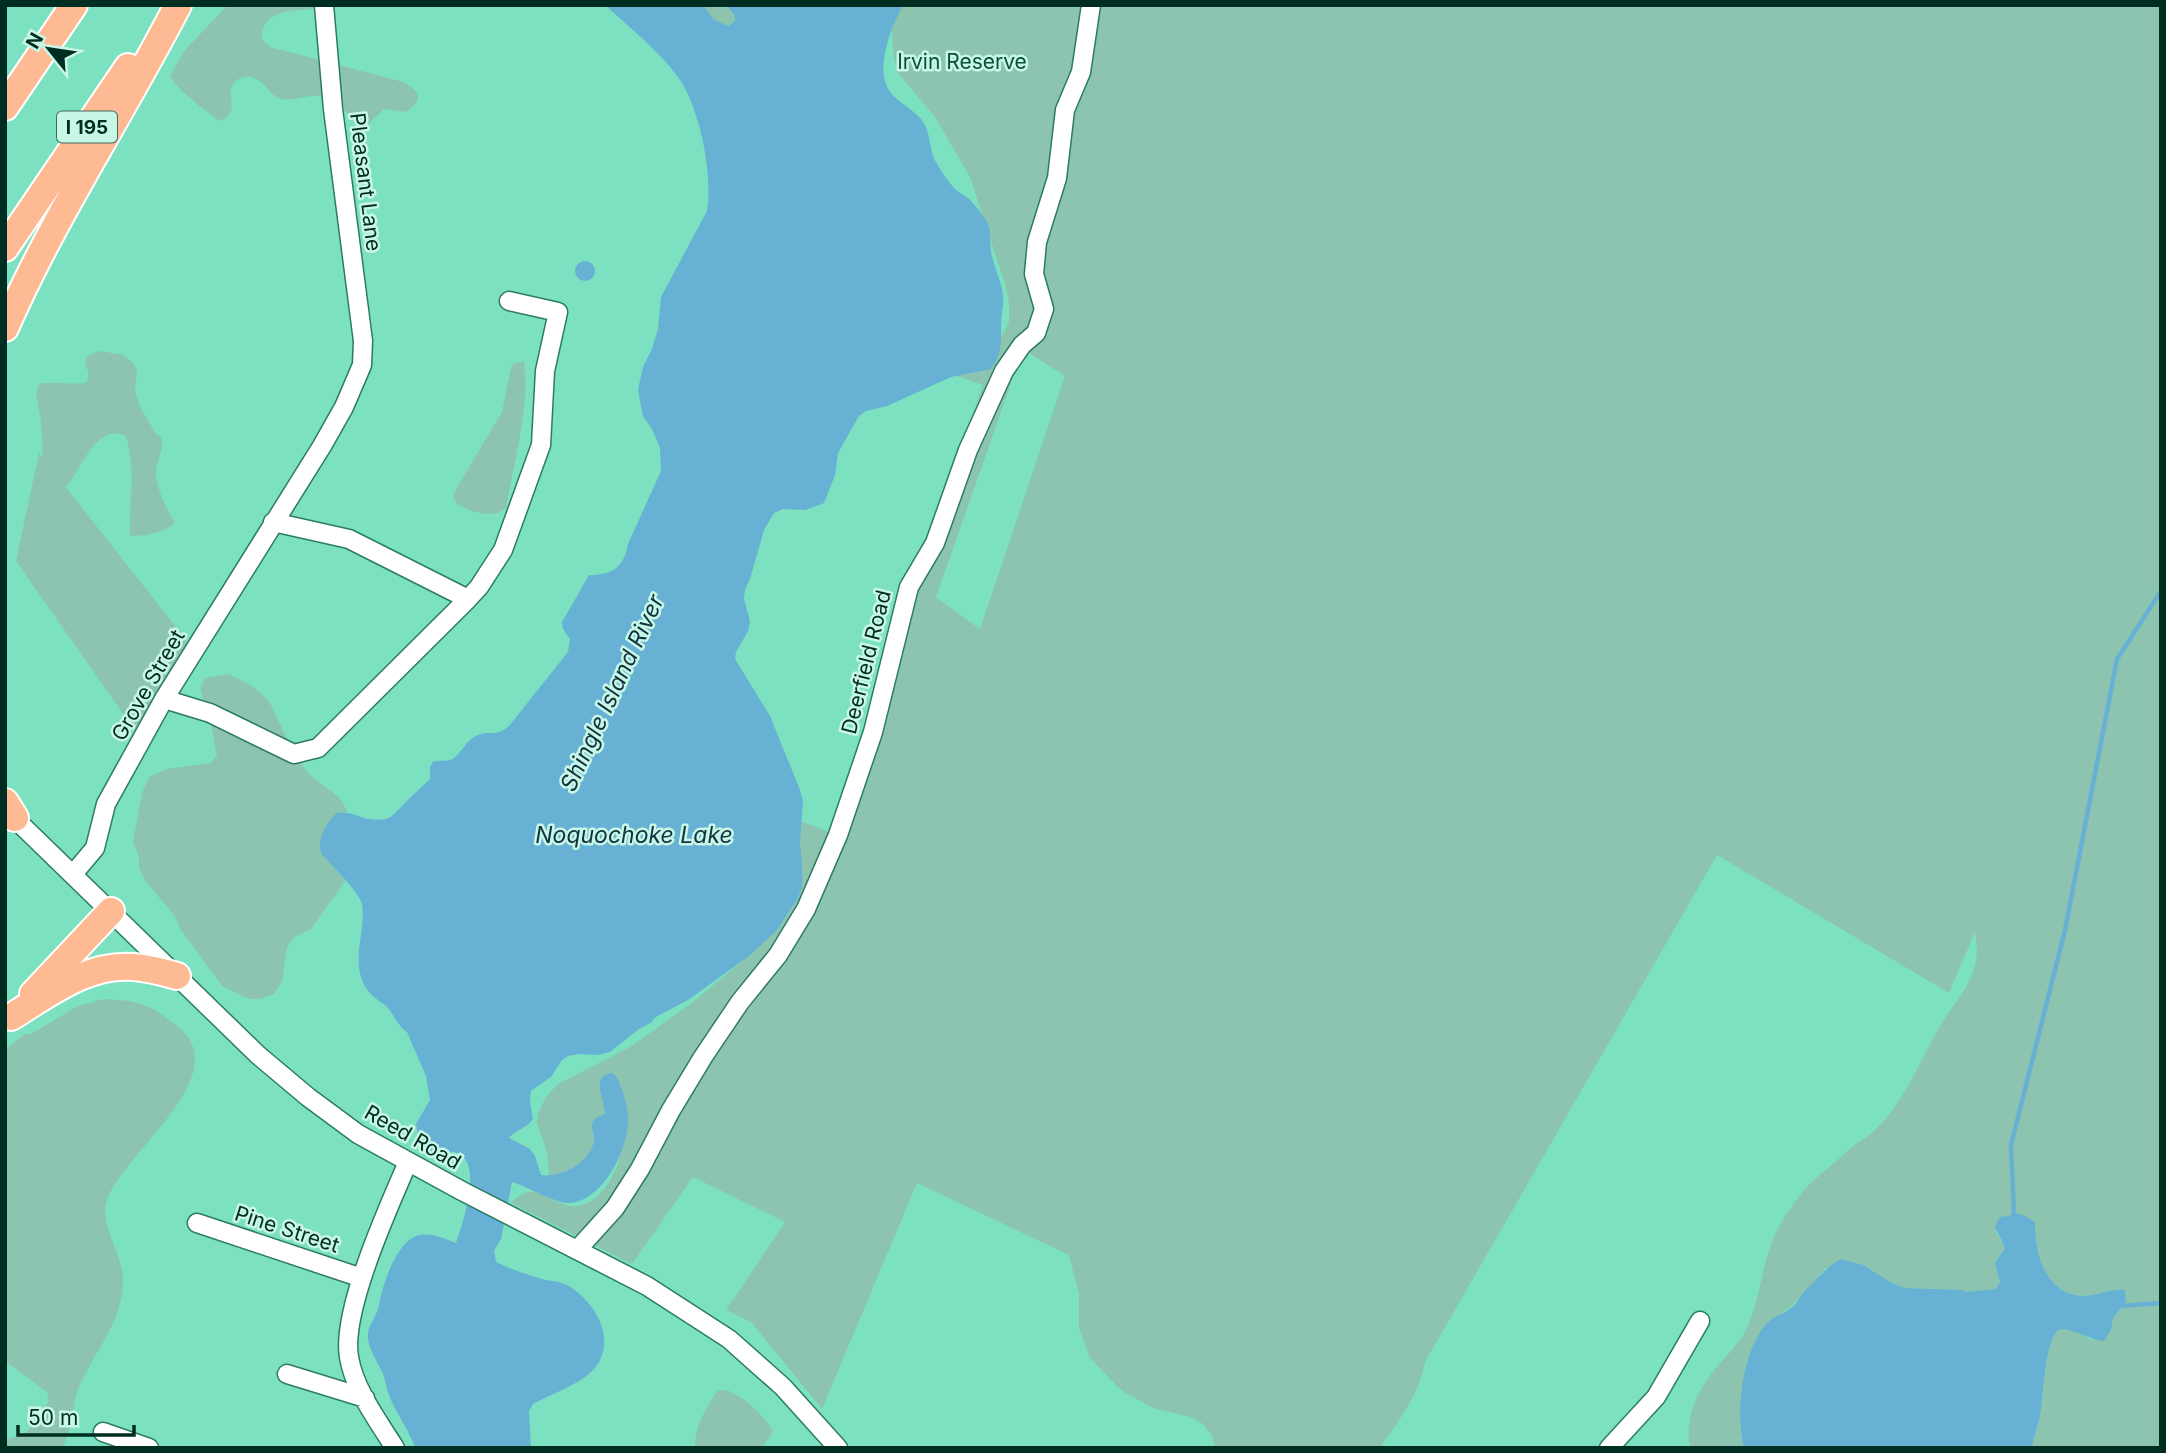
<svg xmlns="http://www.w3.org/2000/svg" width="2166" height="1453" font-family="Inter,sans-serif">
<rect width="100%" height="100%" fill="#7be1c0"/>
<path fill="#8cc4b0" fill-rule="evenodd" d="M 228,5 L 343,5 C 317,14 261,0 262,39 L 270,47 L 403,82 C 421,92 424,99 406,112 L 384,109 L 366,126 L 360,126 C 349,118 344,106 332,100 C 313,89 295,104 278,98 C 268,94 257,67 237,80 C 221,91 244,112 220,121 C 208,113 175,88 170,76 L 185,50 Z
M 704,5 L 726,5 L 735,16 L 735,21 L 728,26 L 713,19 Z
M 890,5 L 2161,5 L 2161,1448 L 2032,1448 C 2033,1436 2038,1428 2040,1416 C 2044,1400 2044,1334 2061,1329 C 2069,1326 2084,1337 2091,1340 L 2111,1330 L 2113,1318 L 2126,1302 L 2124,1290 C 2108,1289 2091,1299 2075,1295 C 2042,1287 2035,1250 2035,1222 L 1996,1232 L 2005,1248 L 1995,1263 L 2000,1282 L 1997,1289 L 1967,1292 L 1962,1290 L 1904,1288 L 1892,1283 L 1863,1265 L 1825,1268 C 1809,1291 1793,1307 1768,1322 L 1741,1436 L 1744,1448 L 1690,1448 C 1684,1414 1700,1386 1721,1362 C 1728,1354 1736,1346 1742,1337 C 1763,1302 1760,1257 1781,1223 C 1790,1209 1801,1191 1813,1181 C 1824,1171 1835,1163 1845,1153 C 1856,1142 1870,1137 1882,1123 C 1908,1094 1922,1056 1942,1023 C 1953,1004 1968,990 1974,969 C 1978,957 1977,944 1975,932 L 1949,993 L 1717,855 L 1425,1362 C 1420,1393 1398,1422 1380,1448 L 1215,1448 L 1212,1436 L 1203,1424 L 1191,1417 L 1153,1408 L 1126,1393 L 1117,1386 L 1090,1358 L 1079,1328 L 1079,1294 L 1069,1255 L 917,1183 L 822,1409 L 751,1322 L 726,1310 L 785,1222 L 693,1177 L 632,1264 L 511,1203 C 518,1196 526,1191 536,1192 C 549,1194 559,1205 572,1206 C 601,1208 619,1170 622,1146 L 591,1170 L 549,1178 L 547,1152 L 537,1123 L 538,1113 L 546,1097 L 558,1084 L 630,1047 L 693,1002 L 747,957 L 785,815 L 829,832 L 983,385 L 952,374 L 1002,336 L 1009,322 L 1009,304 L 1006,287 L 970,177 L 935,117 L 898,73 L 894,59 ZM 1023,349 L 1065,376 L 980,629 L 936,597 Z
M 100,351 L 123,355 L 133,363 L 137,371 L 135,392 L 140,407 L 156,434 L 161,437 C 165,452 155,461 156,475 C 157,490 167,510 175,522 C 166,533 144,536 130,536 C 129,503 136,468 126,436 C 99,423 83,463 70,482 L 65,486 L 194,650 L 143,742 L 16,561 L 39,453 L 43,457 L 41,421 L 36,393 L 39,384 C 55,381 70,385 86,383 L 89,375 L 85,362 L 89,355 Z
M 524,361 C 530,411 514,459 506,508 C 491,520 471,512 456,503 L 453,496 L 455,491 L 502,412 L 512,364 Z
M 228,674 C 243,681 264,691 272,707 C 282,727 290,750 305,769 C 318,786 340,790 347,812 L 337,813 L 321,853 L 345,881 L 311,929 L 293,938 L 287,948 L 282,981 L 274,994 L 260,999 L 249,999 L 222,986 L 179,927 L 175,916 L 146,882 L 139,868 L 139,857 L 133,842 L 142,793 L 149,777 L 167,769 L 211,763 L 217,756 L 211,724 L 200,688 L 205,678 Z
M 104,999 C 139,1001 148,1003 176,1025 C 241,1074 119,1155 106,1203 C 100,1226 123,1255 123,1280 C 123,1324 92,1353 77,1392 C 73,1403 74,1417 70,1428 C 68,1435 65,1441 62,1448 L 5,1448 L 5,1440 L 25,1434 L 49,1401 L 47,1392 L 5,1361 L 5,1050 L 25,1034 L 31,1034 L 78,1006 Z
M 727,1390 C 747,1399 760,1412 773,1430 L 770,1437 L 761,1448 L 695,1448 C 694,1427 706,1408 717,1391 Z"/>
<path fill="#66b1d4" d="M 605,5 L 704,5 L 713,19 L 728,26 L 735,21 L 735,16 L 726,5 L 903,5 C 892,25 879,59 885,81 C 890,100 909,105 921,119 C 932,132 928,150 937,164 C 942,172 949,183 956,190 C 959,193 965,195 969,199 C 976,206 984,216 988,224 C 992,233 989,242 991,251 C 993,266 1002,281 1003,297 C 1004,306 1001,315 1001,324 C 1001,341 1002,354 991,369 L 951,377 L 887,406 L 866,411 L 859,416 L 838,453 L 835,475 L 824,503 L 805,510 L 783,509 L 774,513 L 764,530 L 750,579 L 745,589 L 744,599 L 750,621 L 748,631 L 736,652 L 735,659 L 770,716 L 800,790 L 803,801 L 800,843 L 802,866 L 802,887 L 798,898 L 776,931 L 749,956 L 688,1000 L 654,1018 L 652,1022 L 639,1029 L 610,1052 L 598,1055 L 579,1054 L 568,1056 L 562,1060 L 551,1077 L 531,1091 L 530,1103 L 533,1119 C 526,1129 516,1129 509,1138 L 530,1149 L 535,1156 L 541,1175 C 561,1178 590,1163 594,1141 C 595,1135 591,1129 592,1124 C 594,1117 600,1116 605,1114 C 605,1099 589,1075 613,1073 L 617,1078 C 622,1089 627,1102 628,1115 C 631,1145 603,1203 568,1203 C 556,1203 526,1186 512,1182 L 501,1239 L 494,1251 L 496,1262 C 512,1270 528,1275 546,1280 C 552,1281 561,1282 567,1285 C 600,1304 622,1350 585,1377 C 570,1388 549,1395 533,1404 L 529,1411 L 531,1448 L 415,1448 C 409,1429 396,1414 389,1395 C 386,1388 386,1381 383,1374 C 378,1363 371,1353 368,1340 C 366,1326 377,1318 379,1305 C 382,1286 397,1239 420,1235 C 432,1233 445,1239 456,1243 C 462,1225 484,1162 457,1153 C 450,1150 441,1153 434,1155 C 422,1146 418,1138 416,1124 L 430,1100 L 426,1076 L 407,1032 C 399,1027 394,1015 387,1007 C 382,1002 375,999 370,993 C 347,967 367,931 362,904 C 359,891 330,865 321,853 C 317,839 326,823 337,813 C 349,811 357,817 369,819 C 388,821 390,819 402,806 C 410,797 421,788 430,779 L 430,767 L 433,762 C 440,759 448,763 454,758 C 463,751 467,739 478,735 C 493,730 493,738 509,726 L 568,652 L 570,639 L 563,629 L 562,622 L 589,575 C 612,575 624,568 628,544 L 661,471 L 660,448 L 652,429 L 643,416 L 638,390 L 643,367 L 652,349 L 658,329 L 661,297 L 707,211 C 713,175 700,107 678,77 C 658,50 630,28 605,5 Z
M575 271a10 10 0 1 1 20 0a10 10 0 1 1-20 0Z
M 2013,1212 L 2027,1217 L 2035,1222 C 2035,1250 2042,1287 2075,1295 C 2092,1299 2108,1288 2125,1290 L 2126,1302 L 2113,1318 L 2111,1330 L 2104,1341 C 2092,1340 2068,1328 2062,1329 C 2044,1331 2044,1400 2040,1416 C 2038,1427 2033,1436 2032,1448 L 1744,1448 C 1735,1414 1742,1349 1768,1322 C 1774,1316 1784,1314 1791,1308 C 1797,1304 1800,1296 1805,1291 C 1817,1279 1826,1267 1841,1259 L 1863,1265 L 1892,1283 L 1904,1288 L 1962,1290 L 1967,1292 L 1996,1289 L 2000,1282 L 1995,1263 L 2005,1248 L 1995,1227 L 2000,1217 L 2009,1216 Z"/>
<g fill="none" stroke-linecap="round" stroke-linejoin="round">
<path stroke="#66b1d4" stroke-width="4.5" d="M 2014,1216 L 2011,1145 L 2065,930 L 2117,659 L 2161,591
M 2120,1306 L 2161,1303"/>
<g stroke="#2c7c64" stroke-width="21">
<path id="minor" d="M 273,522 L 349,539 L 468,599
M 164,699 L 210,713 L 294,754 L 318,748 L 468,599 L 479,587 L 503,550 L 541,445 L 545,371 L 558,312 L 509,301
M 8,812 L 258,1055 L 308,1097 L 358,1134 L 462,1191 L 647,1286 L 729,1339 L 783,1387 L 838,1448
M 74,873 L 95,848 L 106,804 L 164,699 L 322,446 L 344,407 L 362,365 L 363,341 L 333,109 L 324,5
M 197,1223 L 362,1278
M 577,1250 L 615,1208 L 640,1169 L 671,1110 L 703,1057 L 740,1002 L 778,955 L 806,909 L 838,835 L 873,732 L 909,587 L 935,543 L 968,450 L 1004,371 L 1022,345 L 1036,333 L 1044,309 L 1034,274 L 1037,242 L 1057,178 L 1065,110 L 1081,72 L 1091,5
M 287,1374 L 365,1398
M 103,1432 L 149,1448
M 395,1448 C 378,1421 354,1389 349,1357 C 341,1311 389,1206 408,1162
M 1609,1448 L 1656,1397 L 1700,1321"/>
</g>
<g stroke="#fff" stroke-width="30">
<path id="highway" d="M 5,107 L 74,5
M 5,248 L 128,67
M 5,328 C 54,216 122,114 178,5
M 5,802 L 15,818
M 33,994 L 111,911
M 11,1017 C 49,994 87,963 134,967 C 148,968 163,972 177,976"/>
</g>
<use href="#minor" stroke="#fff" stroke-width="18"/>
<use href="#highway" stroke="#feba93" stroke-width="26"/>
</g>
<g text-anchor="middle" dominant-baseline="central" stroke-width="5" stroke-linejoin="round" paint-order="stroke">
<rect fill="#c8f7e6" stroke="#3c6a5c" stroke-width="2" x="57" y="111.5" width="60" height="31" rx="5"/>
<g font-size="19" font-weight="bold" fill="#002d21">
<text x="87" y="127">I 195</text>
</g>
<g font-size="21" fill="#084f3e" stroke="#c8f7e6">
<text x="962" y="61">Irvin Reserve</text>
</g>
<g font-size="21" fill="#002d21" stroke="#c8f7e6">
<text transform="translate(366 182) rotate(83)">Pleasant Lane</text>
<text transform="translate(866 662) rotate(-76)">Deerfield Road</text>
<text transform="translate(148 685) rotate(-60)">Grove Street</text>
<text transform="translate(413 1137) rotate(30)">Reed Road</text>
<text transform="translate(287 1229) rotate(18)">Pine Street</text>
</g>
<g font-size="23" font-style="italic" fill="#103242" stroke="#c8f7e6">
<text transform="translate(612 693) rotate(-65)">Shingle Island River</text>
<text x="634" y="835">Noquochoke Lake</text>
</g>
</g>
<rect width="2166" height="1453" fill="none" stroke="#002d21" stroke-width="14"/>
<g transform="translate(49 49) rotate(300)" stroke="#c8f7e6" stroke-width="5" paint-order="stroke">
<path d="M0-5L12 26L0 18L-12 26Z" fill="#002d21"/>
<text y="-10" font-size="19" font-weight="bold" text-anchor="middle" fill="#002d21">N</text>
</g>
<path d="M18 1425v10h116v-10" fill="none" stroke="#002d21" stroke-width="3.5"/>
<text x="28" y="1425" font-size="21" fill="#002d21" stroke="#c8f7e6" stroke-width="5" paint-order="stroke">50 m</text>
</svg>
